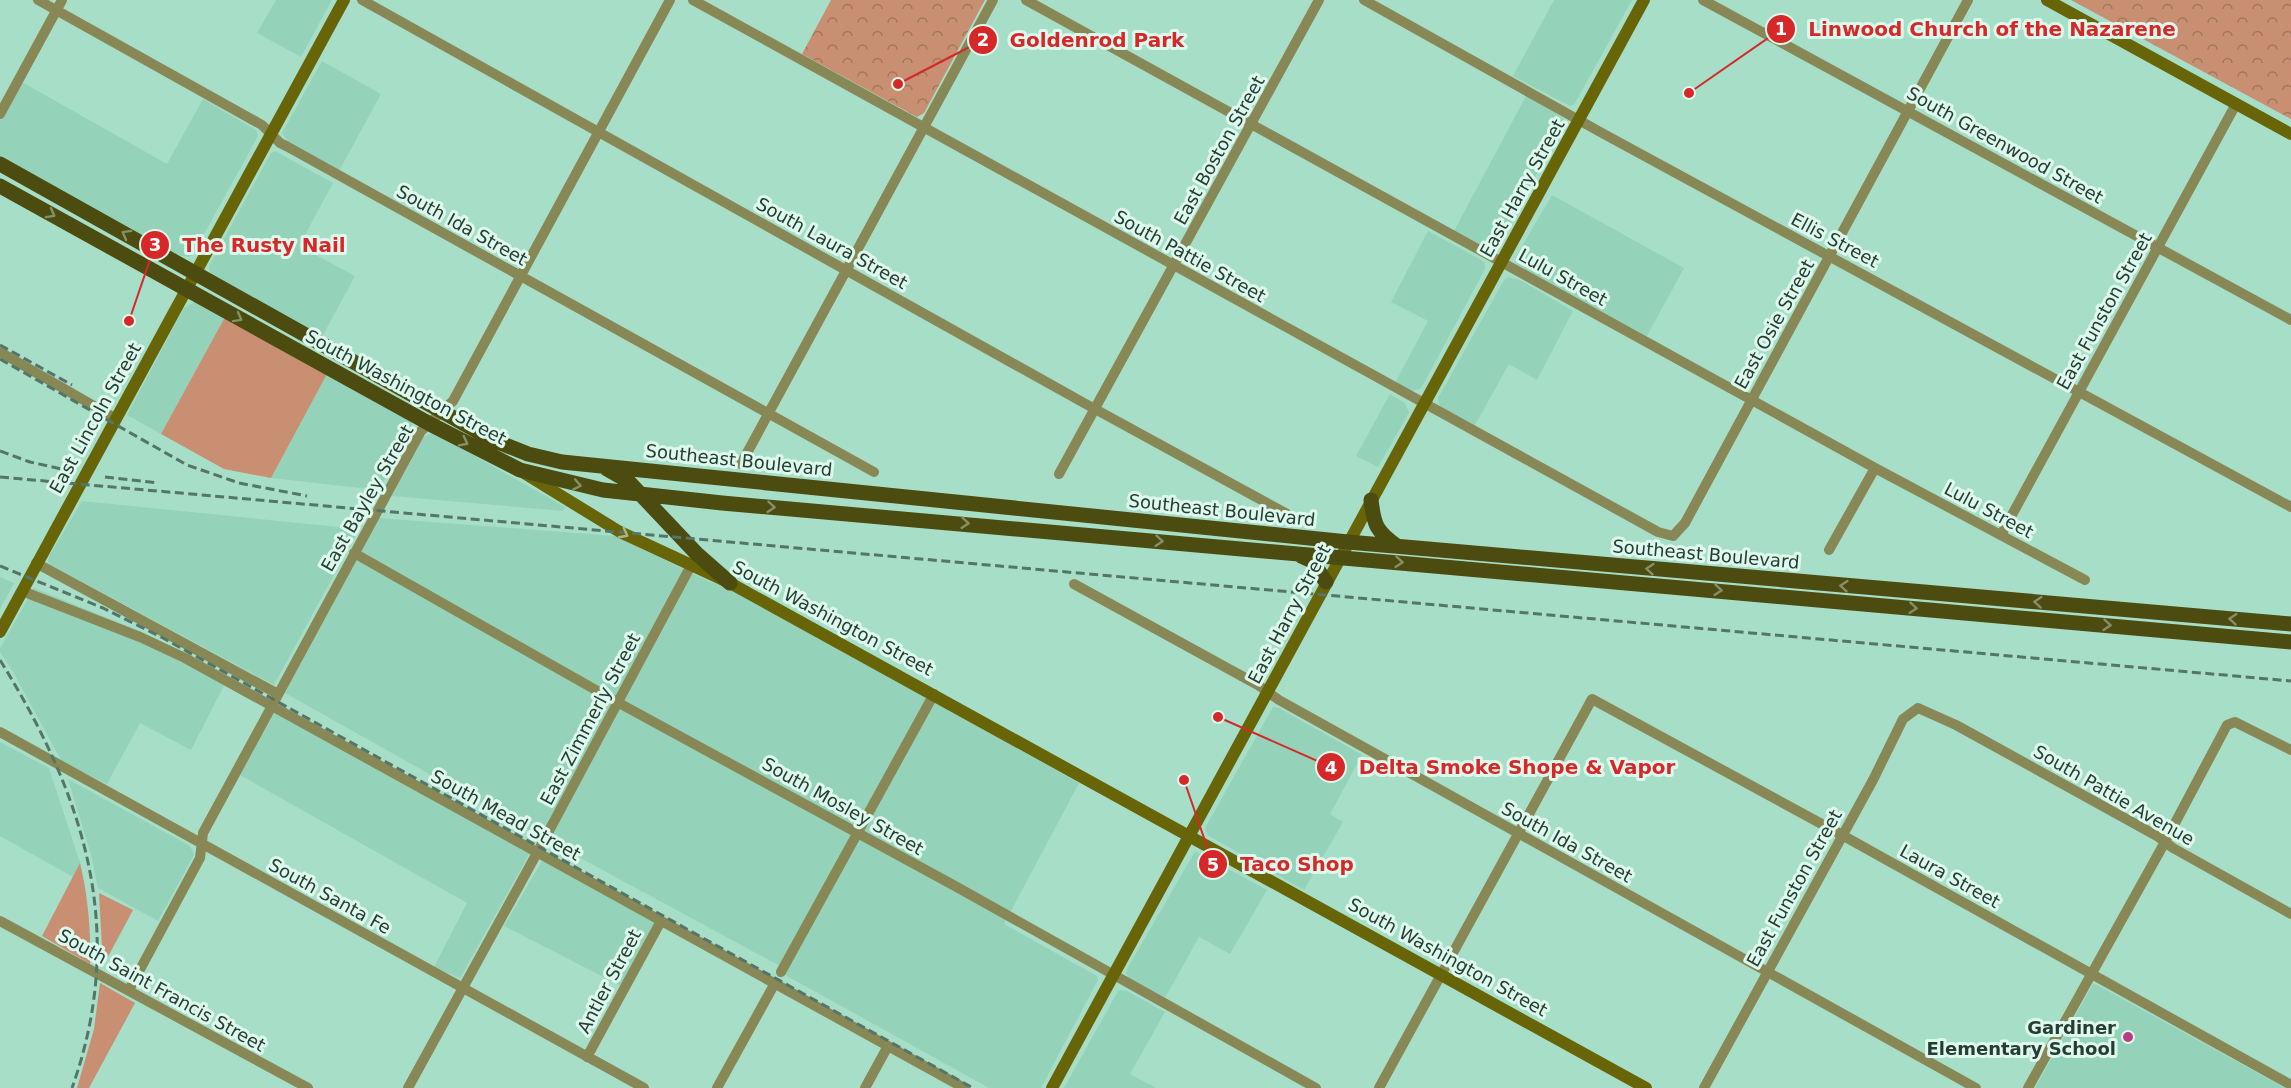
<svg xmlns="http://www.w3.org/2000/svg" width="2291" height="1088" font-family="'DejaVu Sans',sans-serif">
<defs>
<pattern id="park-crowns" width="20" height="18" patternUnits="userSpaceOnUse" patternTransform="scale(1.5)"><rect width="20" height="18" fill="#c88f72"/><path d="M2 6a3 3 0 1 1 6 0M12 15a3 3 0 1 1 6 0" fill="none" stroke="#a2765e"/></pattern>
</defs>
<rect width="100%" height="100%" fill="#a7dec8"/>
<path fill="#94d3ba" d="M 276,0 L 332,0 L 301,57 L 257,33 Z
M 1554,0 L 1632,0 L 1574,105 L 1570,106 L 1513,76 Z
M 322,61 L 381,94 L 339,171 L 289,144 L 282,133 Z
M 22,82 L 167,164 L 203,99 L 256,130 L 258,135 L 256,140 L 194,252 L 189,257 L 177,255 L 0,158 L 0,121 Z
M 1526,96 L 1554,112 L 1563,119 L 1564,124 L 1498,246 L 1492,250 L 1454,231 Z
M 275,151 L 333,183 L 299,246 L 355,276 L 322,337 L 215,278 L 210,272 L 209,266 L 271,153 Z
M 1552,195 L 1684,268 L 1647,336 L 1519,267 L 1515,262 L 1515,258 Z
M 1428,231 L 1480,259 L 1485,263 L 1485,269 L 1424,383 L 1420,389 L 1411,391 L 1395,383 L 1428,321 L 1391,302 Z
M 1508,277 L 1520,280 L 1573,311 L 1537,380 L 1509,364 L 1475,425 L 1440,407 L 1438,398 L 1504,280 Z
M 195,302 L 225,317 L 161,434 L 127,415 L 184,308 Z
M 327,374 L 408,418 L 412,423 L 412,433 L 378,490 L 271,478 Z
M 1390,394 L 1405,403 L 1409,413 L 1378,467 L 1356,456 Z
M 431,433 L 436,434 L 565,507 L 563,511 L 392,496 L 423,438 Z
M 82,501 L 359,529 L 274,685 L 51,565 L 48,562 L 49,556 Z
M 379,518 L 615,536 L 710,582 L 727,587 L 1079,783 L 1004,924 L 1097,976 L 1098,980 L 1041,1088 L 989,1088 L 787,976 L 778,965 L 538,835 L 285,693 Z
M 0,577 L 14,583 L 0,609 Z
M 34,588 L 147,634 L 228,678 L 191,750 L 140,723 L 107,784 L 62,762 L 12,670 L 0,652 L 0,648 Z
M 1273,707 L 1279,708 L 1362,755 L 1330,814 L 1343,822 L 1304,890 L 1209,836 L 1206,832 L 1205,828 Z
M 275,712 L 530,853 L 460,978 L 434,967 L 467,903 L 240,775 Z
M 0,742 L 49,768 L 80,863 L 73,877 L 0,836 Z
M 68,779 L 190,846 L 192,850 L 194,855 L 158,921 L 98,888 L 91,855 Z
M 1197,852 L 1267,890 L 1230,954 L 1199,937 L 1165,998 L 1129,978 L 1126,974 L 1127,969 L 1194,853 Z
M 542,861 L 656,923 L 621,986 L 504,926 Z
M 2093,984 L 2097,985 L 2285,1088 L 2035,1088 Z
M 1121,990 L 1127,991 L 1165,1012 L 1130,1074 L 1156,1088 L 1064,1088 L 1118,991 Z"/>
<path fill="#c88f72" d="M 225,317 L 327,374 L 271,478 L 224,469 L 161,434 Z
M 80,863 C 88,896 91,930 90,964 L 42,936 Z
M 99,893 L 133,910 L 103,966 Z
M 100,983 L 135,1003 L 89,1088 L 77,1088 L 94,1029 Z"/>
<path fill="url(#park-crowns)" d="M 831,0 L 985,0 L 924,113 L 917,117 L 802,54 Z
M 2071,0 L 2291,0 L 2291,119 Z"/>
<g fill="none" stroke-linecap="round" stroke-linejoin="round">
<path stroke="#888857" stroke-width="10" d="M 38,0 L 262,125 L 280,143 L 288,147 L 874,472
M 362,0 L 1084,403 L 1287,514
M 693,0 L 1658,532 L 1673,536 L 1685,523 L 1968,0
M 1026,0 L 1875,468 L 2085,580
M 1364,0 L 1602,133 L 2291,507
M 1703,0 L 2291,320
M 0,114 L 62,0
M 0,352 L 115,418
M 741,464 L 993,0
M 1059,474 L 1319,0
M 2001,535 L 2236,104
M 1829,550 L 1875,468
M 354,553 L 617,702 L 955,886 L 1316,1088
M 36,563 L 278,694
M 1074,584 L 1258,685 L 1279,700 L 1976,1088
M 22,591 L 140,637 L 185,658 L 964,1088
M 0,732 L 644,1088
M 0,921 L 308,1088
M 781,972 L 934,694
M 129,990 L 200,858 L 203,833 L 421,431 L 453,401 L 670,0
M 587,1057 L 661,921
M 408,1088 L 543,842 L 695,558
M 717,1088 L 775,983
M 865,1088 L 888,1046
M 1379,1088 L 1592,699 L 1842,835 L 2291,1085
M 1704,1088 L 1873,780 L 1903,719 L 1918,708 L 1956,725 L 2157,836 L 2173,848 L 2291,914
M 2028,1088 L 2165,842 L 2227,725 L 2235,722 L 2291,750"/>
<path stroke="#676508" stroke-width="12" d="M 2047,0 L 2291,134
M 524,473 L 620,532 L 730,583 L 1646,1088
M 0,632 L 344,0
M 1052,1088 L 1644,0"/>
<path stroke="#4c4b10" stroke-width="15" d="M 0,164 L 493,440 L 528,454 L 562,462 L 1348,542 L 2291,624
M 0,186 L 430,424 L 520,470 L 603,490 L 722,503 L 2291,642
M 607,469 L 628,481 L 697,554 L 730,583
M 1371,500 C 1374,525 1376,531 1397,546
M 1301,556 L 1312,561 L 1326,582"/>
<path stroke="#547568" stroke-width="3" stroke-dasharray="9 4.5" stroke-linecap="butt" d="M 0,345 L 72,385
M 0,359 L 187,465 L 239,483 L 307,496
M 0,451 L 30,462 L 66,470
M 0,477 L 2291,681
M 105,477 L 158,483
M 0,566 L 103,608 L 163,638 L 973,1088
M 0,660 C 85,797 128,931 72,1088"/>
</g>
<defs><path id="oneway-chevron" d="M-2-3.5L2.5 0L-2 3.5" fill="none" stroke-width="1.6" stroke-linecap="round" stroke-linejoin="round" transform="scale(1.5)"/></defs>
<g stroke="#869068">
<use href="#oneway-chevron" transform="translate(51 214) rotate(29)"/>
<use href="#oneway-chevron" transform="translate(126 234) rotate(-151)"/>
<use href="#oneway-chevron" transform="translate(238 318) rotate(29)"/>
<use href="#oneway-chevron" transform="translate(464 442) rotate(27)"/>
<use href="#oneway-chevron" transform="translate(577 485) rotate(11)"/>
<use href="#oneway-chevron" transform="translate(771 507) rotate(5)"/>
<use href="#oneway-chevron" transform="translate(965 523) rotate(5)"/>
<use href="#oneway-chevron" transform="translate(1159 541) rotate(5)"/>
<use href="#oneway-chevron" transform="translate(1399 562) rotate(5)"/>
<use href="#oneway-chevron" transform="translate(1650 569) rotate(-175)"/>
<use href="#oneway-chevron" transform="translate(1844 586) rotate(-175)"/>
<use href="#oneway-chevron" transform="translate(1718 590) rotate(5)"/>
<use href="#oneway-chevron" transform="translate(2038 602) rotate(-175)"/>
<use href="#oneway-chevron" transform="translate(1913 608) rotate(5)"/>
<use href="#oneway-chevron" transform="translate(2233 619) rotate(-175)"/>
<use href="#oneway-chevron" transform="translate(2107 625) rotate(5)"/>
</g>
<use stroke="#a8b685" href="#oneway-chevron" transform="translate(624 534) rotate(28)"/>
<circle fill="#b93a85" stroke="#ddf8ec" stroke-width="2" cx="2128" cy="1037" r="6"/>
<g text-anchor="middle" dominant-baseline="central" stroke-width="6" stroke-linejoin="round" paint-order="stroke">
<g font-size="18" fill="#273d34" stroke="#ddf8ec">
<text transform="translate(2005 145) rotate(29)">South Greenwood Street</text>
<text transform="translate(1219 150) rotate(-61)">East Boston Street</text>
<text transform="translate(1522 188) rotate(-61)">East Harry Street</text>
<text transform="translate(462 225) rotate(29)">South Ida Street</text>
<text transform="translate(1835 240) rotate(28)">Ellis Street</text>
<text transform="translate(832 243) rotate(29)">South Laura Street</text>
<text transform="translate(1190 256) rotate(29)">South Pattie Street</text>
<text transform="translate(1563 277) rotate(29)">Lulu Street</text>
<text transform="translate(2104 311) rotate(-61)">East Funston Street</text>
<text transform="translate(1774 324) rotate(-61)">East Osie Street</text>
<text transform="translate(406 387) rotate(28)">South Washington Street</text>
<text transform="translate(95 418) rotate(-61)">East Lincoln Street</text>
<text transform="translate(739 460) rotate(6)">Southeast Boulevard</text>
<text transform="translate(367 498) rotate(-60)">East Bayley Street</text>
<text transform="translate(1222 510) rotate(6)">Southeast Boulevard</text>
<text transform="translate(1989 510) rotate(28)">Lulu Street</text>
<text transform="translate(1706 554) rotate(5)">Southeast Boulevard</text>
<text transform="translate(1289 614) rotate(-62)">East Harry Street</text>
<text transform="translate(833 618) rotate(28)">South Washington Street</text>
<text transform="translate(590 719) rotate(-62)">East Zimmerly Street</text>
<text transform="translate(2114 795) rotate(30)">South Pattie Avenue</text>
<text transform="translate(843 806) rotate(29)">South Mosley Street</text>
<text transform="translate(506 815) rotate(29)">South Mead Street</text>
<text transform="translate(1567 842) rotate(29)">South Ida Street</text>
<text transform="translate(1950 876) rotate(29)">Laura Street</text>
<text transform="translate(1794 888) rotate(-61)">East Funston Street</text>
<text transform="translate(330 896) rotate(29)">South Santa Fe</text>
<text transform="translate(1448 957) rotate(29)">South Washington Street</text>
<text transform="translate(609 981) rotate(-62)">Antler Street</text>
<text transform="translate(162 990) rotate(29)">South Saint Francis Street</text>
</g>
<g font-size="18" font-weight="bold" fill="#273d34" stroke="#ddf8ec" text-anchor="end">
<text x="2116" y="1027">Gardiner<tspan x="2116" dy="21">Elementary School</tspan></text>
</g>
</g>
<path fill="none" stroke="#d62828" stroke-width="2" d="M1689 93L1781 29M898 84L983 40M129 321L155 245M1218 717L1331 767M1184 780L1213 864"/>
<g fill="#d62828" stroke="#ddf8ec" stroke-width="2">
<circle cx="1689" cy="93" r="6"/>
<circle cx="898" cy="84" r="6"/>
<circle cx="129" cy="321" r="6"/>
<circle cx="1218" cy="717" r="6"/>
<circle cx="1184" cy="780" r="6"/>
<circle cx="1781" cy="29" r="15"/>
<circle cx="983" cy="40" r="15"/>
<circle cx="155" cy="245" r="15"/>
<circle cx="1331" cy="767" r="15"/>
<circle cx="1213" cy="864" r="15"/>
</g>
<g font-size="18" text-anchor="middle" font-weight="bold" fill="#fff">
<text x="1781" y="35">1</text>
<text x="983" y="46">2</text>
<text x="155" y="251">3</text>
<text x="1331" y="774">4</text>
<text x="1213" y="871">5</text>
</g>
<g font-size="20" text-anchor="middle" font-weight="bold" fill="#d62828" stroke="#ddf8ec" stroke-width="6" stroke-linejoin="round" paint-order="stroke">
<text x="1992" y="36">Linwood Church of the Nazarene</text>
<text x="1097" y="47">Goldenrod Park</text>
<text x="264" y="252">The Rusty Nail</text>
<text x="1517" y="774">Delta Smoke Shope &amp; Vapor</text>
<text x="1297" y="871">Taco Shop</text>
</g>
</svg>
